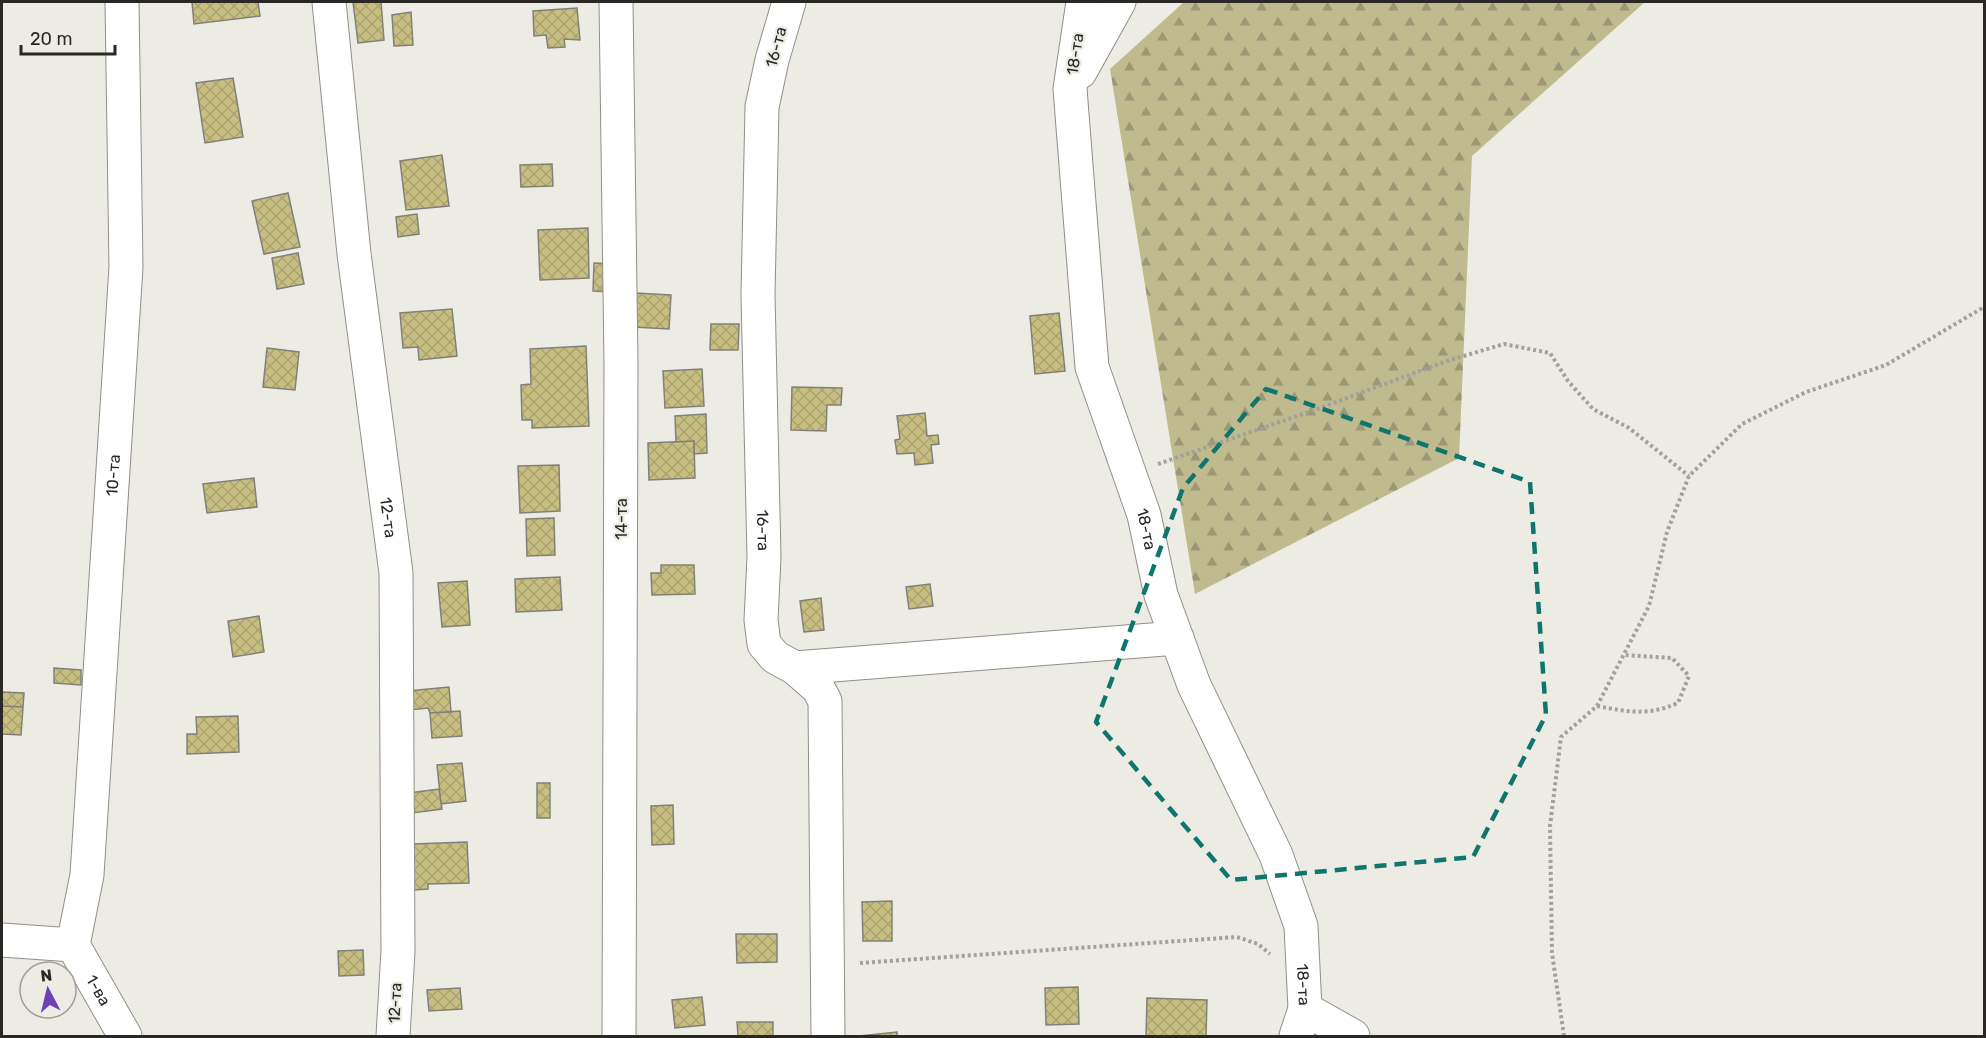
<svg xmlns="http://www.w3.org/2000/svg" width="1986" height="1038" font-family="Rubik,sans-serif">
<defs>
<pattern id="forest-firs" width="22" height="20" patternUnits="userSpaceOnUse" patternTransform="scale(1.5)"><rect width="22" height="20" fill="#c0ba8f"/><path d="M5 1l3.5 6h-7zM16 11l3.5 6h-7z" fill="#9c9775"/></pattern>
<pattern id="building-cross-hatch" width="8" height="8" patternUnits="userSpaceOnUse" patternTransform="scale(1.5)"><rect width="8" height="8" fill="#c7be81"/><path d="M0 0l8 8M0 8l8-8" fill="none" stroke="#aba36f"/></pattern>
</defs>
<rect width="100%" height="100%" fill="#edece4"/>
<path fill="url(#forest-firs)" d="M 1184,2 L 1645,2 L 1472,156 L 1459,458 L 1195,594 L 1110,69 Z"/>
<path fill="url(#building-cross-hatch)" stroke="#828179" stroke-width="1.5" d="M 192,2 L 258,2 L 260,16 L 194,24 Z
M 353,2 L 381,2 L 384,40 L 358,43 Z
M 577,8 L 580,40 L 564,39 L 565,47 L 548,48 L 546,35 L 534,36 L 533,11 Z
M 411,12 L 413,45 L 394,46 L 392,15 Z
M 233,78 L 243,137 L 205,143 L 196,83 Z
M 442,155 L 449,206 L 406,210 L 400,161 Z
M 552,164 L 553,186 L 521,187 L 520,165 Z
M 288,193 L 300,247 L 264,254 L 252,201 Z
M 417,214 L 419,234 L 398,237 L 396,217 Z
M 588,228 L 589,278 L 540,280 L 538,230 Z
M 298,253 L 304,284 L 277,289 L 272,258 Z
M 594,263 L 613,264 L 612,292 L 593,291 Z
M 635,293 L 671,295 L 669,329 L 633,327 Z
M 452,309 L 457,356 L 419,360 L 418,347 L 403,348 L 400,313 Z
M 1059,313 L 1065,371 L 1035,374 L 1030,316 Z
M 711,324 L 739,324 L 738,350 L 710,350 Z
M 586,346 L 589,426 L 532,428 L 532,420 L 522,420 L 521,385 L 531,384 L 530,349 Z
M 267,348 L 299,352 L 295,390 L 263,387 Z
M 702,369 L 704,406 L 665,408 L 663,371 Z
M 792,387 L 842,388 L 841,405 L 827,405 L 826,431 L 791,430 Z
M 925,413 L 927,436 L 938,435 L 939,444 L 931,445 L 933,463 L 915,465 L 914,453 L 897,454 L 895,440 L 900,439 L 897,416 Z
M 706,414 L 707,453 L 694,454 L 694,441 L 676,442 L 675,416 Z
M 694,441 L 695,478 L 649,480 L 648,443 Z
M 559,465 L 560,511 L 520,513 L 518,466 Z
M 254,478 L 257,507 L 207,513 L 203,484 Z
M 554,518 L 555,555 L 527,556 L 526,519 Z
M 661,565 L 694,565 L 695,594 L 652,595 L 651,573 L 661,573 Z
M 560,577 L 562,610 L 516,612 L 515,579 Z
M 467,581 L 470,625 L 442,627 L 438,583 Z
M 930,584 L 933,606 L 909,609 L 906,587 Z
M 821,598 L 824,630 L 804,632 L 800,601 Z
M 259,616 L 264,652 L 233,657 L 228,621 Z
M 54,668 L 81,670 L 81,685 L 54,683 Z
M 449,687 L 451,712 L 430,713 L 428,708 L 409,710 L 408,691 Z
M 2,692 L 24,693 L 23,707 L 2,706 Z
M 2,706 L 23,707 L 21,735 L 2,734 Z
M 460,711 L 462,736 L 432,738 L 430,713 Z
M 238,716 L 239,752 L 187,754 L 187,734 L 197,734 L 196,717 Z
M 462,763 L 466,801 L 441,804 L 437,765 Z
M 537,783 L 550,783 L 550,818 L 537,818 Z
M 439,789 L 442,809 L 412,813 L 409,793 Z
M 673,805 L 674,844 L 652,845 L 651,806 Z
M 467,842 L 469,883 L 428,884 L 428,889 L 414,890 L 413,844 Z
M 892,901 L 892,941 L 863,941 L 862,902 Z
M 736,934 L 777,934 L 777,962 L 737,963 Z
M 363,950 L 364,975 L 339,976 L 338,951 Z
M 1078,987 L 1079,1024 L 1046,1025 L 1045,988 Z
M 460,988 L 462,1009 L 429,1011 L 427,990 Z
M 702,997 L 705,1025 L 675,1028 L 672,1000 Z
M 1147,998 L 1207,1000 L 1206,1036 L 1146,1036 Z
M 737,1022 L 773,1022 L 773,1036 L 738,1036 Z
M 897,1032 L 897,1036 L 859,1036 Z"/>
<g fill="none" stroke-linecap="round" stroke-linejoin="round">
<g stroke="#908f87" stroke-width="35">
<g id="minor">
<path id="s1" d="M 329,2 L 354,254 L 396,573 L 398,951 L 393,1036"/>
<path d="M 616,2 L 621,363 L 619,1036"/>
<path id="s2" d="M 789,2 L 772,60 L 762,107 L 758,295 L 764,557 L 761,620 L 764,644 L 775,657 L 795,668 L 818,688 L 825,701 L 828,1036"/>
<path id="s3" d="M 1083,2 L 1070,89 L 1092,367 L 1144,515 L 1161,595 L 1194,685 L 1276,855 L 1301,926 L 1305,1009 L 1296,1036"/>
<path d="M 1080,72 L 1119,2"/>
<path d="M 795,668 L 1177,638"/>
<path d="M 2,940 L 73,945"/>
<path id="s4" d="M 73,945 L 87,875 L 126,267 L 122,2"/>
<path id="s5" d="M 73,945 L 125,1036"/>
<path d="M 1305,1009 L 1353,1036"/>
</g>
</g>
<path stroke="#a1a09a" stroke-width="4" stroke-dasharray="3 3" stroke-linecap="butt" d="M 1158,464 L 1306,413 L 1447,361 L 1504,344 L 1550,353 L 1568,381 L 1593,409 L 1629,428 L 1689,476
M 1597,706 C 1628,712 1648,716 1678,703 L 1689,676 L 1672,658 L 1624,655
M 860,963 L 1237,937 L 1258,944 L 1270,954
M 1564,1036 L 1552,953 L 1550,826 L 1561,737 L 1597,706 L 1649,606 L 1667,532 L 1689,476 L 1742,424 L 1806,392 L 1886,365 L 1984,307"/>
<use href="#minor" stroke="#fff" stroke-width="33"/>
</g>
<path fill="none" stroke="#0f766e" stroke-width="4.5" stroke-dasharray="12 8" stroke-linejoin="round" d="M 1266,389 L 1530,482 L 1546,715 L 1473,857 L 1231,880 L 1096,722 L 1183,488 Z"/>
<g text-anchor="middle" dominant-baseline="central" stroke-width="4.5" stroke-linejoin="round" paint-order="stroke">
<g font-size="16" fill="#292825" stroke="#edece4">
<text transform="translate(776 47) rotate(-75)">16-та</text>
<text transform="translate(1075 54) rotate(-82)">18-та</text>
<text stroke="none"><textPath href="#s4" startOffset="472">10-та</textPath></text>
<text stroke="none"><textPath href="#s1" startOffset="519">12-та</textPath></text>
<text transform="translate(621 519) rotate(-90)">14-та</text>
<text stroke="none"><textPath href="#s3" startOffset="538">18-та</textPath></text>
<text stroke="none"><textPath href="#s2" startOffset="532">16-та</textPath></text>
<text stroke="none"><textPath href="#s3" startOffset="1024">18-та</textPath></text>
<text stroke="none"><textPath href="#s5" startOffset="52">1-ва</textPath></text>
<text transform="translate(395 1003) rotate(-87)">12-та</text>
</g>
</g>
<rect width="1986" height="1038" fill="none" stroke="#292825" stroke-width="6"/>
<g transform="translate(48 990) rotate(353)"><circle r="28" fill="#edece4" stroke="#9f9e98" stroke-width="1.5"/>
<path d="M0-4.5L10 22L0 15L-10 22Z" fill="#6e41b9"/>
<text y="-9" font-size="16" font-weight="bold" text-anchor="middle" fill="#292825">N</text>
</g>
<path d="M21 45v9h94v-9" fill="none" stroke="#292825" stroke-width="3"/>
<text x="30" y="45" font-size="18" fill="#292825" stroke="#edece4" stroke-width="4.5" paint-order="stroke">20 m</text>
</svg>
